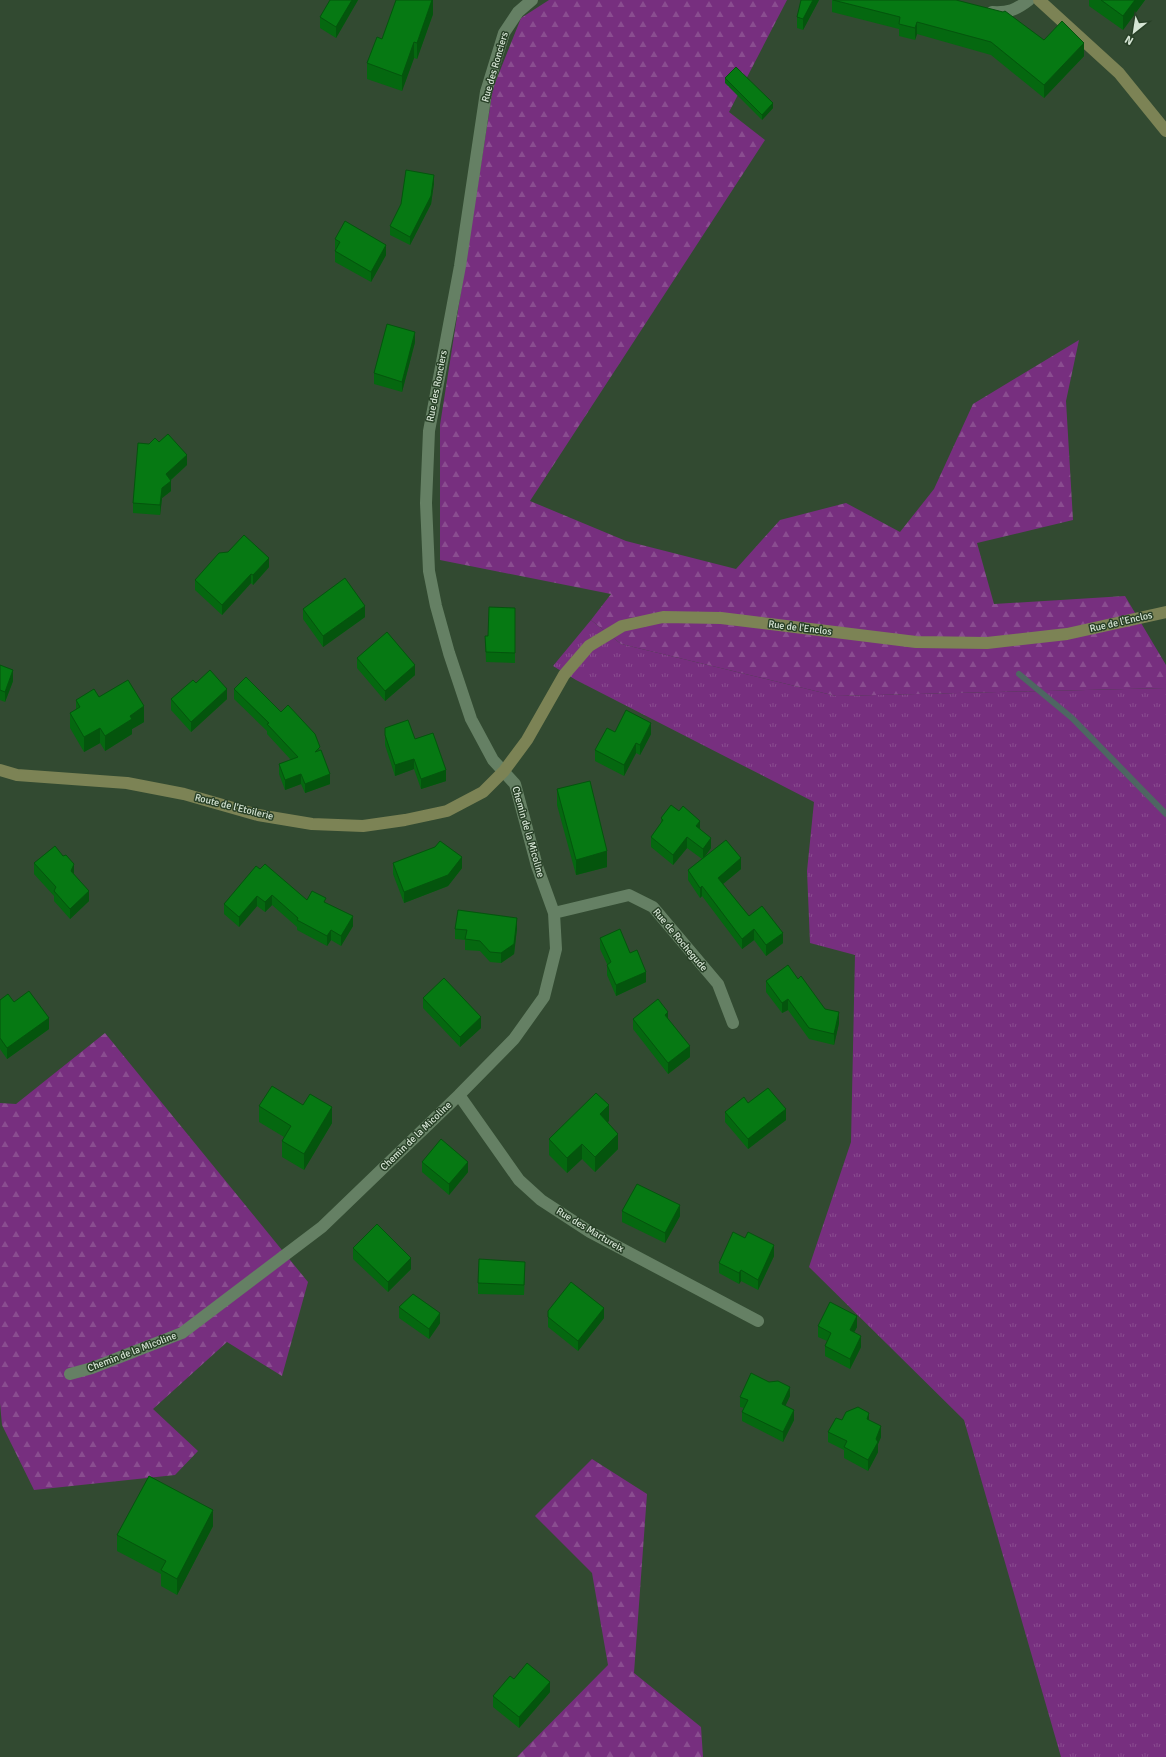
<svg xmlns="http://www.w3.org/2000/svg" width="1166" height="1757" font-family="Signika,sans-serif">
<defs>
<pattern id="grass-tufts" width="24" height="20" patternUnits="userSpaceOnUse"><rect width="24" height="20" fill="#772f7f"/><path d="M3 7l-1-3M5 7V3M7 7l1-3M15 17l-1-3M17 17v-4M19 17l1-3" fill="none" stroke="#8a4d90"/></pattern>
<pattern id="forest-firs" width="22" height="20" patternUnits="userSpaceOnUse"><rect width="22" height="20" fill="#772f7f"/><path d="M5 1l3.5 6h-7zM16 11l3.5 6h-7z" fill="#8a4d90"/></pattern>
</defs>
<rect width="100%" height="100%" fill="#324a31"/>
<path fill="url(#grass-tufts)" d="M 591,620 L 621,644 L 836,696 L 1166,688 L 1166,1757 L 1061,1757 L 964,1420 L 809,1267 L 851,1142 L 855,955 L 810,943 L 807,871 L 814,802 L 576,680 L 553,666 Z"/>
<path fill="url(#forest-firs)" d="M 549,0 L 787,0 L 729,112 L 765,140 L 530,501 L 626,541 L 736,569 L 780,520 L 846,503 L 900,532 L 934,489 L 973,404 L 1079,340 L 1066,401 L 1073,520 L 977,543 L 994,604 L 1125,596 L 1166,665 L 1166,688 L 836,696 L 621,644 L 591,620 L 611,594 L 440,560 L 440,425 L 493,88 L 521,18 Z
M 105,1033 L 308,1282 L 282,1376 L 227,1342 L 153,1409 L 198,1451 L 175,1475 L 34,1490 L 2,1425 L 0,1403 L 0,1103 L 16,1104 Z
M 592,1459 L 647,1494 L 634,1673 L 701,1727 L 703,1757 L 517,1757 L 608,1665 L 592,1573 L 535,1516 Z"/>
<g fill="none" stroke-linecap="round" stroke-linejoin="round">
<path stroke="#4e6662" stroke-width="6" d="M 1019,674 L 1072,718 L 1166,814"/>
<path stroke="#658064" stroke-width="12" d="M 992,12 C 1008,13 1016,10 1029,0
M 554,913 L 629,895 L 653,907 L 718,984 L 733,1023
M 459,1095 L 519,1180 L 541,1200 L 590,1232 L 758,1321
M 70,1374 L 92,1368 L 182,1333 L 322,1227 L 459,1095 L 514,1039 L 544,997 L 556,949 L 554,913 L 537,866 L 515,784 L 493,760 L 471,719 L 449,653 L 436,606 L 429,571 L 426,503 L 429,431 L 460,266 L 486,92 L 504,33 L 518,12 L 532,0"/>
<path stroke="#7c8355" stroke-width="12" d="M 1039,0 L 1119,73 L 1166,131
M 0,770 L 17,775 L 127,783 L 184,794 L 258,815 L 312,824 L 363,826 L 405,820 L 447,811 L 483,792 L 504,771 L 527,740 L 564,675 L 589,646 L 622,626 L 663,617 L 721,618 L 916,642 L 987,643 L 1067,634 L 1166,612"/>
</g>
<path fill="#056810" d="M 358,0 L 336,38 L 320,28 L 320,17 Z
M 407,0 L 433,0 L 433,14 L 417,59 L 414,58 L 402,91 L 367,79 L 367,63 Z
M 819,0 L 803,30 L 797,28 L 797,17 Z
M 832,0 L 1044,40 L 1084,56 L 1044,98 L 991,55 L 917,34 L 915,40 L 899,36 L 899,29 L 832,12 Z
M 1089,0 L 1145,0 L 1123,30 L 1089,6 Z
M 725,78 L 773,108 L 762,120 L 725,83 Z
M 434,183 L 431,204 L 410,245 L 390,235 L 390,226 Z
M 335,239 L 386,255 L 371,282 L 335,262 Z
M 415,342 L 402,392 L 374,384 L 374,373 Z
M 187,465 L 171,480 L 171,491 L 162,498 L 160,515 L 133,513 L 133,503 Z
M 269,567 L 253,585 L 251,583 L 222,615 L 195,590 L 195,580 Z
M 515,608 L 515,663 L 486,662 L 485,636 L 488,636 Z
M 303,609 L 365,617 L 323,647 L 303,619 Z
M 357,658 L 415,675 L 385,701 L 357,668 Z
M 0,665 L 13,681 L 5,702 L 0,700 Z
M 234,689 L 281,712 L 320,750 L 330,784 L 305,793 L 301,784 L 285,790 L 279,774 L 279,764 L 291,760 L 267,734 L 267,731 L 234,699 Z
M 99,697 L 144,722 L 132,729 L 132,734 L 105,751 L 100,743 L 84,752 L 70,728 L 70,713 L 76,710 L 76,700 Z
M 171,699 L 227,699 L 191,732 L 171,710 Z
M 385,728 L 415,739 L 446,781 L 421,789 L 414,769 L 395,776 L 385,745 Z
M 615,732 L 651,734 L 640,755 L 636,753 L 624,776 L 595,761 L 595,750 Z
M 557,789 L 607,867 L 576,875 L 557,805 Z
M 661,818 L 700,828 L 711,848 L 705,856 L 741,869 L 723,884 L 749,916 L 783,943 L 766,956 L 754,940 L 742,949 L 702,896 L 700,898 L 688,880 L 688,870 L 702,859 L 687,848 L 673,865 L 651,847 L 651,837 L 661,824 Z
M 34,863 L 74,874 L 89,901 L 70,919 L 54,901 L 54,896 L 34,874 Z
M 393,863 L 462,868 L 448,886 L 404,903 L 393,874 Z
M 260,869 L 307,900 L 326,903 L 353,926 L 341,946 L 331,940 L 327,946 L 297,930 L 297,927 L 272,905 L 265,912 L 257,906 L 239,927 L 224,914 L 224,904 Z
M 517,928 L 514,954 L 501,963 L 490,962 L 480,951 L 465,950 L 465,940 L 455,939 L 455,929 Z
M 600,938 L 630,953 L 646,982 L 616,996 L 607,975 L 607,964 L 600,949 Z
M 798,979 L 825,1009 L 839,1023 L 834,1045 L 809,1039 L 788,1010 L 782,1013 L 766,992 L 766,981 Z
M 423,998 L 481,1028 L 460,1047 L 423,1008 Z
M 0,1000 L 14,1002 L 49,1029 L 7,1059 L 0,1049 Z
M 633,1019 L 668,1019 L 690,1057 L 668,1074 L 633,1029 Z
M 748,1103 L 786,1120 L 748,1149 L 725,1122 L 725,1112 Z
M 303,1105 L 332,1123 L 304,1170 L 282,1157 L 282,1141 L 284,1137 L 259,1122 L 259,1106 Z
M 609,1121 L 607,1122 L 618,1149 L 595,1172 L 582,1159 L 567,1173 L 549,1155 L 549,1139 Z
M 422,1162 L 468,1172 L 449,1195 L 422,1172 Z
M 622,1211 L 680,1216 L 665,1243 L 622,1222 Z
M 353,1248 L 411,1269 L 388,1292 L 353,1259 Z
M 774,1256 L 758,1290 L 741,1281 L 739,1284 L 719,1273 L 719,1263 Z
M 525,1272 L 524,1295 L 478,1294 L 478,1283 Z
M 399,1307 L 440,1323 L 429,1339 L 399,1318 Z
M 548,1311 L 604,1318 L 578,1351 L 548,1327 Z
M 818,1326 L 857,1327 L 854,1332 L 861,1347 L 850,1369 L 825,1356 L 825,1346 L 827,1341 L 818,1337 Z
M 790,1396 L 785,1406 L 794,1420 L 783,1442 L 742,1421 L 742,1412 L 744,1408 L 740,1407 L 740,1397 Z
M 842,1420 L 869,1420 L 881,1437 L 878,1444 L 878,1452 L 868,1471 L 844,1458 L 844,1450 L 828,1442 L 828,1432 Z
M 213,1526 L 177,1595 L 161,1586 L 161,1574 L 117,1551 L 117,1535 Z
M 514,1679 L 550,1692 L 519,1728 L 493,1707 L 493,1696 Z"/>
<path fill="#04550d" d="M 352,0 L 358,0 L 336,38 L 336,27 Z
M 432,0 L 433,0 L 433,14 L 417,59 L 417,43 Z
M 813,0 L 819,0 L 803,30 L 803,19 Z
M 1135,0 L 1145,0 L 1123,30 L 1123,16 Z
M 917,22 L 917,34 L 915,40 L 915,28 Z
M 414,42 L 414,58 L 402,91 L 402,76 Z
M 1084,43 L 1084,56 L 1044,98 L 1044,85 Z
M 773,103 L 773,108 L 762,120 L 762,115 Z
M 434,175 L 434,183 L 431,204 L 410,245 L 410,237 Z
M 386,245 L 386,255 L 371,282 L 371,272 Z
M 415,332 L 415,342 L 402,392 L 402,382 Z
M 187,455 L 187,465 L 166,484 L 166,474 Z
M 171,481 L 171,491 L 162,498 L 160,515 L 160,505 L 162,488 Z
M 269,558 L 269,567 L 253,585 L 253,575 Z
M 251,574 L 251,583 L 222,615 L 222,605 Z
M 365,606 L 365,617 L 323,647 L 323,636 Z
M 415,665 L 415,675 L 385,701 L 385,691 Z
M 13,670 L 13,681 L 5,702 L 5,692 Z
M 227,689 L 227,699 L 191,732 L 191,722 Z
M 144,706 L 144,722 L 132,729 L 132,734 L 105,751 L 105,736 L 130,716 Z
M 651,723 L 651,734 L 640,755 L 640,745 Z
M 100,728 L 100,743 L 84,752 L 84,737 Z
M 636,743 L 636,753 L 624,776 L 624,765 Z
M 414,759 L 414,769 L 395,776 L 395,765 Z
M 446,770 L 446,781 L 421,789 L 421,779 Z
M 301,774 L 301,784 L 285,790 L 285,780 Z
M 330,774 L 330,784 L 305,793 L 305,784 Z
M 700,821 L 700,831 L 696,826 Z
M 687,837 L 687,848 L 673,865 L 673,855 Z
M 711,838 L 711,848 L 703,859 L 703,849 Z
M 607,851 L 607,867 L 576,875 L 576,860 Z
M 462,857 L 462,868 L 448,886 L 404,903 L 404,892 Z
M 741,858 L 741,869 L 718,888 L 718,878 Z
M 74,864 L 74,874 L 71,871 Z
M 702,886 L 702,896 L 700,898 L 700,888 Z
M 89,891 L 89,901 L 70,919 L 70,909 Z
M 272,895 L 272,905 L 265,912 L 265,902 Z
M 257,896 L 257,906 L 239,927 L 239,917 Z
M 353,916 L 353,926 L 341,946 L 341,936 Z
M 517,918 L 517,928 L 514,954 L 501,963 L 501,953 Z
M 754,929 L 754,940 L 742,949 L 742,939 Z
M 331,930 L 331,940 L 327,946 L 327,936 Z
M 783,933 L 783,943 L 766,956 L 766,945 Z
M 646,972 L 646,982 L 616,996 L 616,985 Z
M 788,999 L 788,1010 L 782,1013 L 782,1003 Z
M 668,1012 L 668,1023 L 665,1015 Z
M 839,1012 L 839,1023 L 834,1045 L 834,1034 Z
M 481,1017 L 481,1028 L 460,1047 L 460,1037 Z
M 49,1018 L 49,1029 L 7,1059 L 7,1048 Z
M 690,1046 L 690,1057 L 668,1074 L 668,1063 Z
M 609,1105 L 609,1121 L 600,1130 L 600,1114 Z
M 332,1107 L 332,1123 L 304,1170 L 304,1154 Z
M 786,1109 L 786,1120 L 748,1149 L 748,1139 Z
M 618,1134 L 618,1149 L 595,1172 L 595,1157 Z
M 582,1144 L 582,1159 L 567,1173 L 567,1158 Z
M 468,1162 L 468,1172 L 449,1195 L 449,1184 Z
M 680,1205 L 680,1216 L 665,1243 L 665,1233 Z
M 774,1245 L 774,1256 L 758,1290 L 758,1280 Z
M 411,1258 L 411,1269 L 388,1292 L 388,1282 Z
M 741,1270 L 741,1281 L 739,1284 L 739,1273 Z
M 604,1308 L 604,1318 L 578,1351 L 578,1341 Z
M 440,1313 L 440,1323 L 429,1339 L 429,1329 Z
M 857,1316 L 857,1327 L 850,1340 L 850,1330 Z
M 861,1336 L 861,1347 L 850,1369 L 850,1359 Z
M 790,1387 L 790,1396 L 782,1413 L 782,1404 Z
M 794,1410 L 794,1420 L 783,1442 L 783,1432 Z
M 869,1413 L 869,1423 L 867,1419 Z
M 881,1426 L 881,1437 L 878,1444 L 878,1452 L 868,1471 L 868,1460 L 876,1439 Z
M 213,1510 L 213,1526 L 177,1595 L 177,1579 Z
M 550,1682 L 550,1692 L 519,1728 L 519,1717 Z"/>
<path fill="#067913" stroke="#04550d" d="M 330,0 L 352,0 L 336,27 L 320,17 Z
M 396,0 L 432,0 L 417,43 L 414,42 L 402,76 L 367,63 L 377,37 L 382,39 Z
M 801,0 L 813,0 L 803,19 L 797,17 Z
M 833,0 L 956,0 L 1003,12 L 1005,11 L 1044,40 L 1062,21 L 1084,43 L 1044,85 L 991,42 L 917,22 L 915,28 L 899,24 L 900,17 Z
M 1101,0 L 1135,0 L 1123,16 Z
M 736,67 L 773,103 L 762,115 L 725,78 Z
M 406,170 L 434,175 L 431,196 L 410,237 L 390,226 L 401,204 Z
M 345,221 L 386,245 L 371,272 L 335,251 L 340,242 L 335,239 Z
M 387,324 L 415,332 L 402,382 L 374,373 Z
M 168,434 L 187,455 L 166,474 L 171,481 L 162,488 L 160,505 L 133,503 L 138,443 L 149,444 L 155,438 L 159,442 Z
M 244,535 L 269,558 L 253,575 L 251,574 L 222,605 L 195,580 L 219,553 L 228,552 Z
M 345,578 L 365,606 L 323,636 L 303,609 Z
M 489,607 L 515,608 L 515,653 L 486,652 L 485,636 L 488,636 Z
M 387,632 L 415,665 L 385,691 L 357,658 Z
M 0,665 L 13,670 L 5,692 L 0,690 Z
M 210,670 L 227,689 L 191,722 L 171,699 L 193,680 L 196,683 Z
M 246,677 L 281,712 L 288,705 L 315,734 L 320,747 L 315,752 L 321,750 L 330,774 L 305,784 L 301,774 L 285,780 L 279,764 L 298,757 L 267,724 L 269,723 L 234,689 Z
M 128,680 L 144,706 L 130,716 L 132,719 L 105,736 L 100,728 L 84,737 L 70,713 L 80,707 L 76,700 L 94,689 L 99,697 Z
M 626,710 L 651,723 L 640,745 L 636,743 L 624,765 L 595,750 L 607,728 L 615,732 Z
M 408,720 L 415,739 L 433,733 L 446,770 L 421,779 L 414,759 L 395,765 L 385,735 L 385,728 Z
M 590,781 L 607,851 L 576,860 L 557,789 Z
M 671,805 L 679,811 L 683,806 L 700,821 L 696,826 L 711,838 L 703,849 L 687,837 L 673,855 L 651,837 L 663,820 L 661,818 Z
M 726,840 L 741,858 L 718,878 L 749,916 L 762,906 L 783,933 L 766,945 L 754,929 L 742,939 L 702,886 L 700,888 L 688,870 Z
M 440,841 L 462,857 L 448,875 L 404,892 L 393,863 L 435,847 Z
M 55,846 L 63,856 L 66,855 L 74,864 L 71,871 L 89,891 L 70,909 L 54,891 L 56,887 L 34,863 Z
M 265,864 L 307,900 L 312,891 L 326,898 L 324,902 L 353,916 L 341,936 L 331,930 L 327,936 L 297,920 L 298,918 L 272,895 L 265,902 L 257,896 L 239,917 L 224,904 L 256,866 L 260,869 Z
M 458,910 L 517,918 L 514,944 L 501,953 L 490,952 L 480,941 L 465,939 L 467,930 L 455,929 Z
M 620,929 L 630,953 L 637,950 L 646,972 L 616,985 L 607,965 L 611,962 L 600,938 Z
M 788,965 L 798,979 L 801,976 L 825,1009 L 839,1012 L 834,1034 L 809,1028 L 788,999 L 782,1003 L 766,981 Z
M 444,978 L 481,1017 L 460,1037 L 423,998 Z
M 29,991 L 49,1018 L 7,1048 L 0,1038 L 0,1000 L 8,994 L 14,1002 Z
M 658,999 L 668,1012 L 665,1015 L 690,1046 L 668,1063 L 633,1019 Z
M 272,1086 L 303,1105 L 310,1094 L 332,1107 L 304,1154 L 282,1141 L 291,1126 L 259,1106 Z
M 768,1088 L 786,1109 L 748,1139 L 725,1112 L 744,1097 L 748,1103 Z
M 596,1093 L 609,1105 L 600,1114 L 618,1134 L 595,1157 L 582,1144 L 567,1158 L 549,1139 Z
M 441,1139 L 468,1162 L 449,1184 L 422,1162 Z
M 637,1184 L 680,1205 L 665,1233 L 622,1211 Z
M 377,1224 L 411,1258 L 388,1282 L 353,1248 Z
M 733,1232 L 745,1238 L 748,1232 L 774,1245 L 758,1280 L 741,1270 L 739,1273 L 719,1263 Z
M 479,1259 L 525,1262 L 524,1285 L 478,1283 Z
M 571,1282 L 604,1308 L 578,1341 L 548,1317 L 548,1311 Z
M 413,1294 L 440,1313 L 429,1329 L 399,1307 Z
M 830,1302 L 857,1316 L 850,1330 L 861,1336 L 850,1359 L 825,1346 L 831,1333 L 818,1326 Z
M 751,1373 L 769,1382 L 778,1381 L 790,1387 L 782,1404 L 794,1410 L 783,1432 L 742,1412 L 748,1400 L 740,1397 Z
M 858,1407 L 869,1413 L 867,1419 L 881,1426 L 876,1439 L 878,1442 L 868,1460 L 844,1447 L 847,1441 L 828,1432 L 836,1418 L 842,1420 L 846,1412 Z
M 149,1476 L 213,1510 L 177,1579 L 161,1570 L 166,1561 L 117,1535 Z
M 527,1663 L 550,1682 L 519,1717 L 493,1696 L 510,1676 L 514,1679 Z"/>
<g text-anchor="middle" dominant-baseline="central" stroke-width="3" stroke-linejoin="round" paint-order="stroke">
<g font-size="10" fill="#d6e5d5" stroke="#284027">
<text transform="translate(495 67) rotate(-74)">Rue des Ronciers</text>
<text transform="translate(437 386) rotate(-79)">Rue des Ronciers</text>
<text transform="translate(1121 622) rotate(-13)">Rue de l'Enclos</text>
<text transform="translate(800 628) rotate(7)">Rue de l'Enclos</text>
<text transform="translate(234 807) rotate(14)">Route de l'Etoilerie</text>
<text transform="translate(528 832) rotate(74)">Chemin de la Micoline</text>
<text transform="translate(680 940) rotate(50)">Rue de Rochegude</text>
<text transform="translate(416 1136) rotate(-44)">Chemin de la Micoline</text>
<text transform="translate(590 1230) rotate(31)">Rue des Martureix</text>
<text transform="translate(132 1352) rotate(-21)">Chemin de la Micoline</text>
</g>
</g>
<g transform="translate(1134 32) rotate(210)" stroke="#284027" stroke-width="3" paint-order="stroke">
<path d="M0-3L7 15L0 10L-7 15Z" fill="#d6e5d5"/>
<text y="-6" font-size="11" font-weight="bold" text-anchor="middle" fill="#d6e5d5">N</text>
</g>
</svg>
